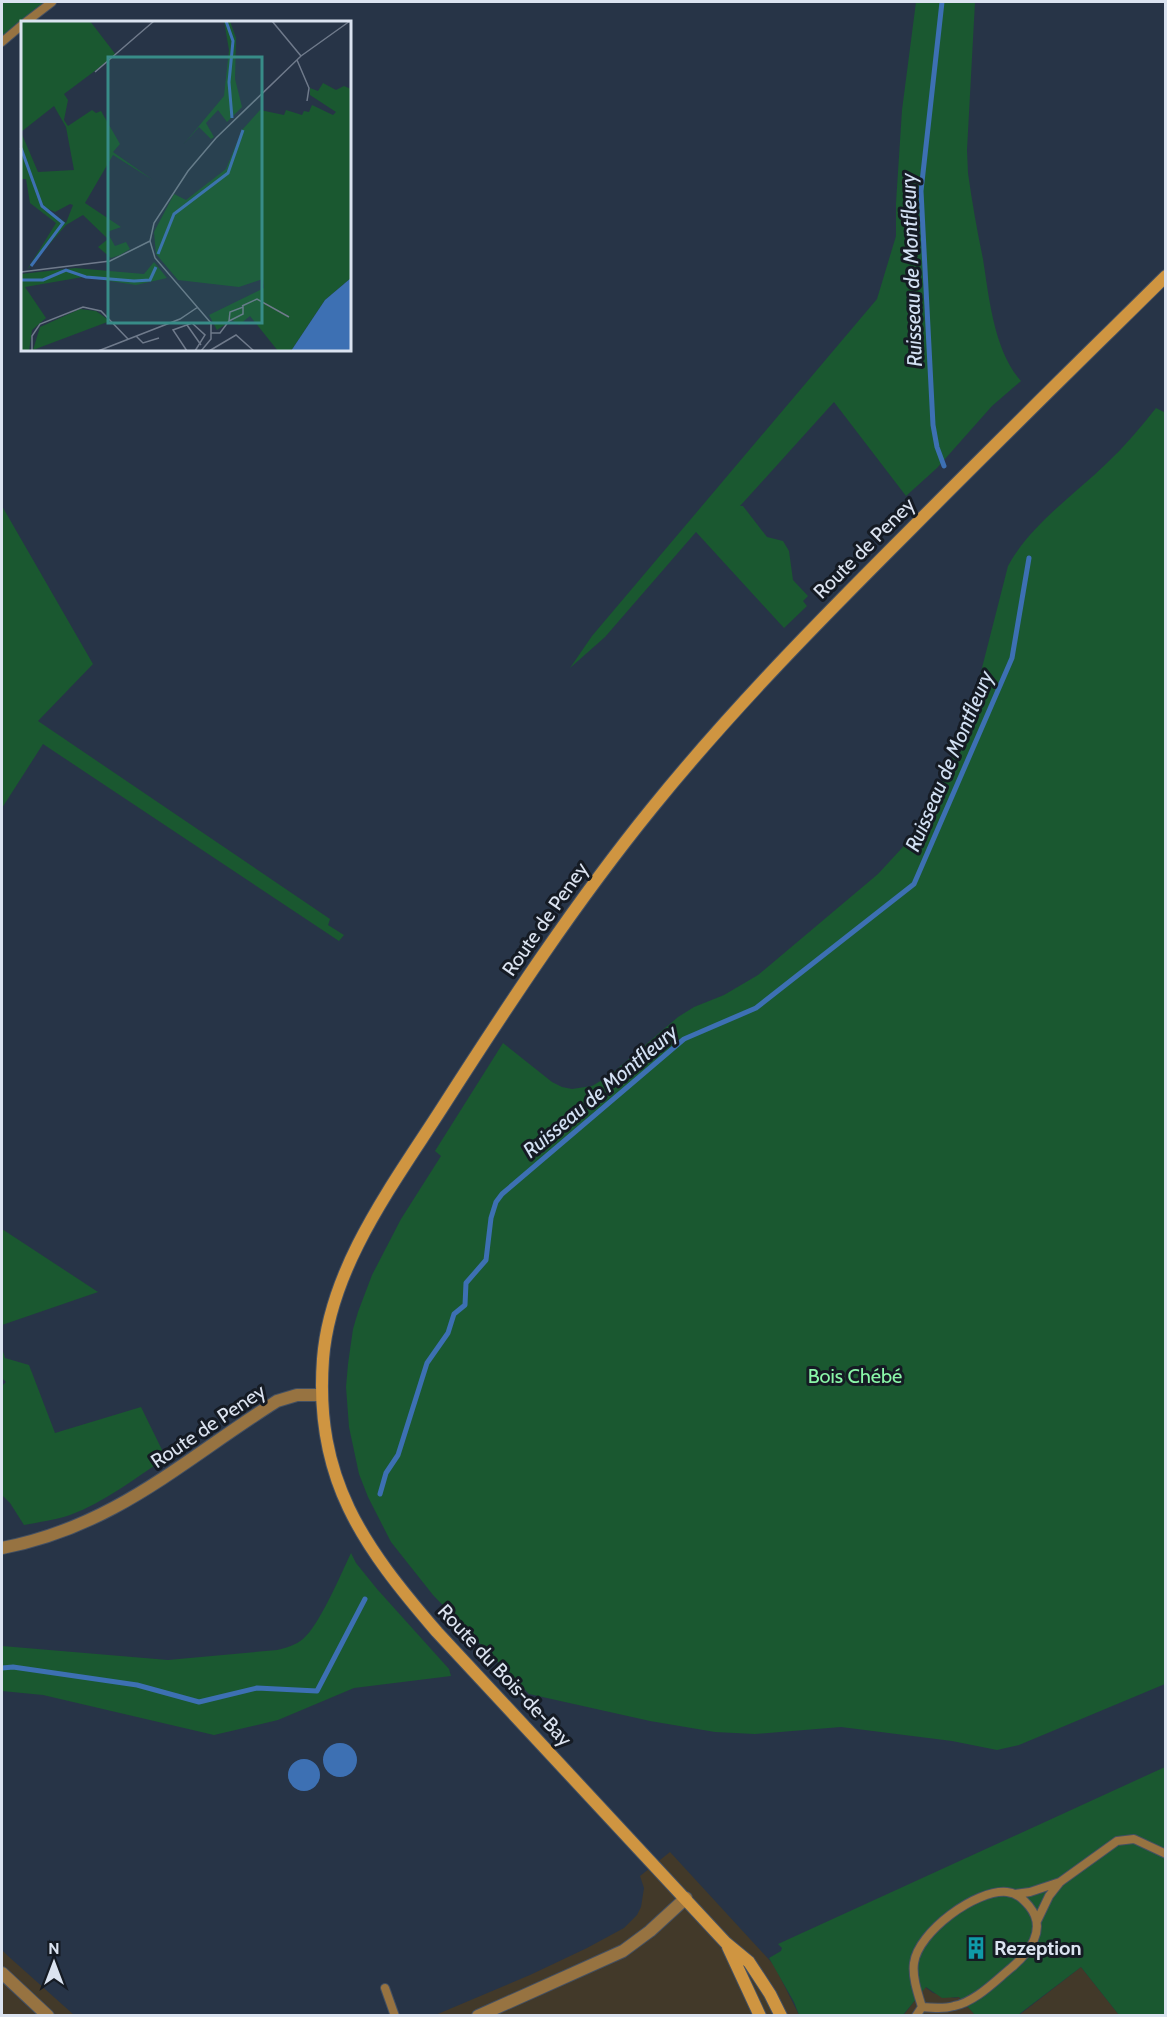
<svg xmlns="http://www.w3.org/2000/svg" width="1167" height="2017" font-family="Cabin,sans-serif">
<rect width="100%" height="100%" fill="#273447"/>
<path fill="#423929" d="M 670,1852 L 774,1965 L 799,2015 L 433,2016 L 530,1975 L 587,1948 L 624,1928 L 637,1915 L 641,1907 L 644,1888 L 640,1876 Z
M 2,1950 L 8,1956 L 74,2015 L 2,2015 Z
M 1081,1967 L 1119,2015 L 1018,2016 Z
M 925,1987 L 933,1993 L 955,1998 L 959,1997 L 975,2015 L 903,2016 Z"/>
<path fill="#1a5830" d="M 2,2 L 52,2 L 2,42 Z
M 916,2 L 975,2 L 967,150 L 968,173 C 972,202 977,230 983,259 C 989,297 994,351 1021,381 L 992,406 L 937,468 L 906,496 L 834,402 L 740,506 L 743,506 L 767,537 L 783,541 L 789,551 L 793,580 L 808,596 L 803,601 L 807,606 L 784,628 L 696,532 L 605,637 L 570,668 L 592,636 L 877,299 L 896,236 L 896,203 L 902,110 Z
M 1156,408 L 1166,413 L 1165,1684 L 1019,1745 L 997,1750 L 952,1741 L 841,1727 L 755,1734 L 715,1732 L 650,1721 L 529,1694 L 433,1595 L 391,1542 L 368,1497 L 359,1474 L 349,1427 L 346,1387 L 348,1364 L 353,1329 L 358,1312 L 372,1275 L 401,1219 L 441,1156 L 435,1151 L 503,1043 L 552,1082 L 562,1087 L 572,1089 L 592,1086 L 609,1076 L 678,1017 L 694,1007 L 724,995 L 758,975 L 878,874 L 914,835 L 926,818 L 935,800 L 973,703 L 1008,566 C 1031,524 1073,496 1107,463 C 1125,446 1141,427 1156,408 Z
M 2,506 L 93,664 L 38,721 L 330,919 L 328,925 L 344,935 L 339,941 L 43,744 L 2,808 Z
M 2,1229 L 98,1292 L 2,1325 Z
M 2,1348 L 5,1358 L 29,1365 L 55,1433 L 141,1407 L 166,1458 C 135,1478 105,1502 70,1515 C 56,1520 39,1522 24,1525 L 10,1503 L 2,1495 L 2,1386 L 6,1382 L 2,1378 Z
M 351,1553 L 356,1563 L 377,1589 L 449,1669 L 451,1676 L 354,1688 L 278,1720 L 214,1735 L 43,1695 L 2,1691 L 2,1646 L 168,1660 L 277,1650 C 286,1648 296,1645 303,1639 C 319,1626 341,1574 351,1553 Z
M 1165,1767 L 1165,2015 L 1119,2015 L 1081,1967 L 1018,2015 L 975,2015 L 959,1997 L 942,1998 L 926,1987 L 903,2015 L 799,2015 L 794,2002 L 769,1958 L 781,1951 L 782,1948 L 778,1944 Z"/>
<path fill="#3d70b3" d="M323 1760a17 17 0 1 1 34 0a17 17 0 1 1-34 0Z
M288 1775a16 16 0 1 1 32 0a16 16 0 1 1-32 0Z"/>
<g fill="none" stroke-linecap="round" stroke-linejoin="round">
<path stroke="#3d70b3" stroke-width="5" d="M 942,2 L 921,191 L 933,425 L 937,447 L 944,466
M 380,1494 L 386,1473 L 398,1455 L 427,1363 L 448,1333 L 454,1314 L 465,1305 L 466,1283 L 486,1260 L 491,1218 L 496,1202 L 502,1194 L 684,1039 L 756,1008 L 914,884 L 1012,658 L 1029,558
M 2,1668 L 13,1667 L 137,1685 L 199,1702 L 257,1688 L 317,1691 L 365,1599"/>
<g stroke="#445062" stroke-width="10">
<path id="service" d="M 26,22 L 52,2
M 2,42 L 22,25
M 1015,1894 L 1030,1892 L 1060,1882
M 1037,1921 L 1049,1896 L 1060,1882 L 1117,1841 L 1134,1839 L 1166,1854
M 385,1988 L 395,2016
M 916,2016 L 922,2007 C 918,1994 912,1977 914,1963 C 918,1932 976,1889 1007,1892 C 1017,1893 1023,1899 1029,1906 C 1048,1929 1029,1953 1011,1968 C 995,1981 975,2002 954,2006 C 944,2009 933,2008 922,2007"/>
</g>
<g stroke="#445062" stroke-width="14">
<path id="minor" d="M 2,1548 C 116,1526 183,1460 277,1401 L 297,1395 L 322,1395
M 2,1973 L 48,2016
M 478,2016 L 623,1951 L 650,1931 L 686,1898"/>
</g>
<g stroke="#445062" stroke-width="14">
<path id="secondary" d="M 728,1947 L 760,2016
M 781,2016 L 770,1994 L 749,1962 L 726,1943 L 437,1632 C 363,1546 314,1479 323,1359 C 330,1267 394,1183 442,1108 C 508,1005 575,903 652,808 C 732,709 822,618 912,528 C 996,443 1081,360 1166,276"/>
</g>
<use href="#service" stroke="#977341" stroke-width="8"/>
<use href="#minor" stroke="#977341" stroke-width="12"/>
<use href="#secondary" stroke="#cf9541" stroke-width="12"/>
</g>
<defs>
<g id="building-bare" transform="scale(1.8)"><path d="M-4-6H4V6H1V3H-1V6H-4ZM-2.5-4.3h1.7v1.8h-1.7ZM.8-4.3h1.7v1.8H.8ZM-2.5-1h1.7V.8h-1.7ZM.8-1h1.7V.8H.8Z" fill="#0f9aa8" stroke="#151b24" stroke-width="2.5" paint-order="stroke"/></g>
</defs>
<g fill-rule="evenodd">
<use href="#building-bare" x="976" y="1948"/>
</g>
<g text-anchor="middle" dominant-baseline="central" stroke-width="6" stroke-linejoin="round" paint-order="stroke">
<g font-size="20" fill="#dbe3f0" stroke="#151b24">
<text transform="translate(864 548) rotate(-45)">Route de Peney</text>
<text transform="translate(545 919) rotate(-55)">Route de Peney</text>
<text transform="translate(208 1426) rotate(-34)">Route de Peney</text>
<text transform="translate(505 1675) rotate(47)">Route du Bois-de-Bay</text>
</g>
<g font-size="20" fill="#8af7a8" stroke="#151b24">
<text x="855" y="1376">Bois Chébé</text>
</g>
<g font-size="20" font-weight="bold" fill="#dbe3f0" stroke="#151b24" text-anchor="start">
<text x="994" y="1948">Rezeption</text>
</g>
<g font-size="21" font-style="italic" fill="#d3e1f4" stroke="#151b24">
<text transform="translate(911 270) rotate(-92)">Ruisseau de Montfleury</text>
<text transform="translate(949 761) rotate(-67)">Ruisseau de Montfleury</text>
<text transform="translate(600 1091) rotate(-40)">Ruisseau de Montfleury</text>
</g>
</g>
<g transform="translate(21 21)">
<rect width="330" height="330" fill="#273447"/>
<path d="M 0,0 L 69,0 L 95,34 L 43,73 L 47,79 L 43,99 L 47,105 L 71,89 L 75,92 L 80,90 L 99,123 L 92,131 L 132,159 L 92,134 L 64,182 L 100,206 L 86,211 L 94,225 L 105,221 L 109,228 L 99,234 L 90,237 L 77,226 L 87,218 L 62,194 L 45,204 L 6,249 L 35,202 L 9,182 L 5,158 L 0,158 L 0,111 L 17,151 L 53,149 L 45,106 L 33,85 L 0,111 ZM 49,183 L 52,184 L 45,202 L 25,187 L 34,191 ZM 203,0 L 209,0 L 215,17 L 214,58 L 221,86 L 206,101 L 197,89 L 185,102 L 193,116 L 190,118 L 178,106 L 162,124 L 203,75 L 208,29 ZM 302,62 L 315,69 L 323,65 L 330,68 L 330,257 L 304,279 L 270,330 L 257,330 L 229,295 L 218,304 L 211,299 L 196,309 L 188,294 L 243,267 L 242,258 L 218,266 L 157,259 L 135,233 L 133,211 L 153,173 L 165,179 L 205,148 L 221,109 L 239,89 L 263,94 L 265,89 L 281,94 L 283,90 L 288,91 L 291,84 L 312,94 L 315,91 L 289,74 L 289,67 L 297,70 ZM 133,241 L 146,257 L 115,264 L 62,256 L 4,266 L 25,297 L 11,309 L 8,330 L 0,330 L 0,253 L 54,247 L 123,253 ZM 59,288 L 75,290 L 89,300 L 12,329 L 19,306 Z" fill="#1a5830" fill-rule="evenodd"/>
<path d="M 330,257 L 330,330 L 270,330 L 304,279 Z" fill="#3d70b3"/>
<path fill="none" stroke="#3d70b3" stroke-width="3" d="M 205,0 L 212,20 L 208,61 L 211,97M 0,127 L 21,185 L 42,202 L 10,245M 137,233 L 153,193 L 207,152 L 222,109M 0,259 L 22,259 L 45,249 L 65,256 L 113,260 L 129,259 L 135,246"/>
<path fill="none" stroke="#6f7a8b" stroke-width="1.5" d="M 251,0 L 280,35M 276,39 L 288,67 L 286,80M 74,51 L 133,0M 0,251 L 89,240 L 129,220M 221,285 L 236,278 L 268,296M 166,304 L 180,324M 190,312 L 199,312 L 208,300 L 209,291 L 222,286 L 222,293 L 208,300M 115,315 L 122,322 L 138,317M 11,330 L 11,315 L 19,303 L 62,286 L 80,290 L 107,318M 77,330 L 159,298 L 177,286M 166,330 L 152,309 L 171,302 L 184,314 L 174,330M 180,330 L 190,318 L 190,302 L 134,237 L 129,220 L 133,202 L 167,150 L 195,117 L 280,35 L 329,0M 188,330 L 215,314 L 233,330"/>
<path fill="#388c88" fill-opacity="0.15" stroke="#388c88" stroke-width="3" d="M 87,36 L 241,36 L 241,302 L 87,302 Z"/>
<rect width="330" height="330" fill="none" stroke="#dbe3f0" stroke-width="3"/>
</g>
<rect width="1167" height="2017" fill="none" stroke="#dbe3f0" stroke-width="6"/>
<g transform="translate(54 1963)" stroke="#151b24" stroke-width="4.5" paint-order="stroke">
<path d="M0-4.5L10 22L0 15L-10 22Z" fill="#dbe3f0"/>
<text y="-9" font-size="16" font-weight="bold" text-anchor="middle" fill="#dbe3f0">N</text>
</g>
</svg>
